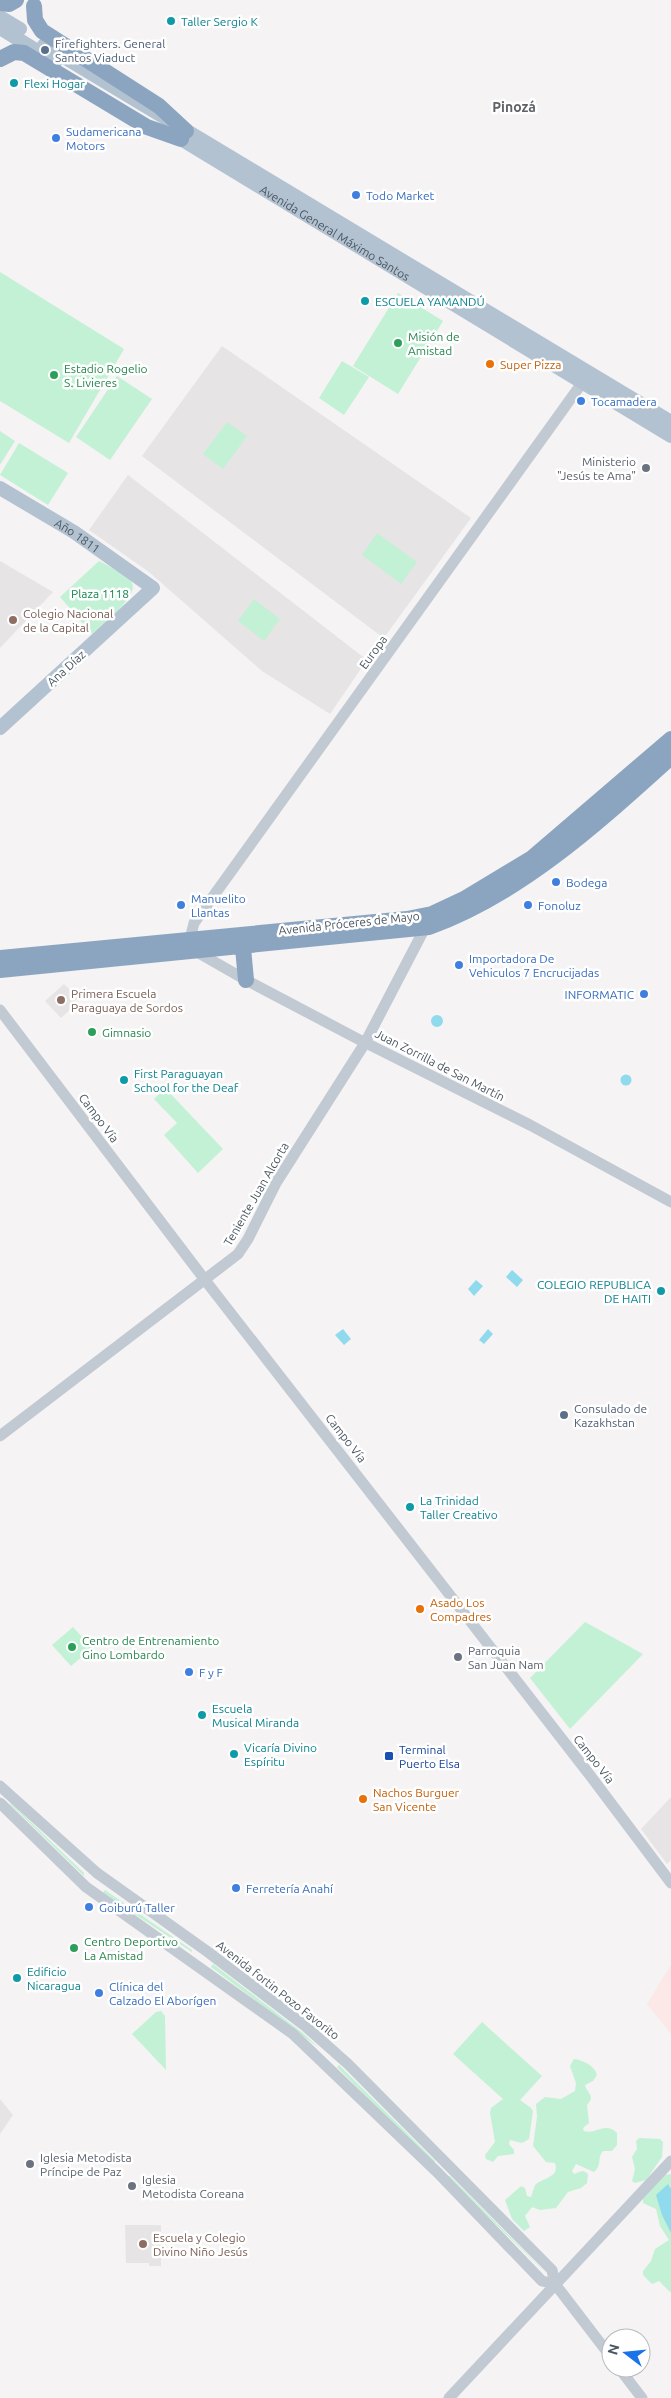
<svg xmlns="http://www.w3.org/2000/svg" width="671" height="2398" font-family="Ubuntu,sans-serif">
<rect width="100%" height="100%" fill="#f5f3f3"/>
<path fill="#e6e4e5" d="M 222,346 L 471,518 L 386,635 L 381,636 L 142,456 Z
M 128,475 L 367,660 L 330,714 L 262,671 L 149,572 L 89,530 Z
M 0,561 L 53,592 L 0,648 Z
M 64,984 L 78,998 L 72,1003 L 74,1006 L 61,1018 L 45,1001 Z
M 671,1797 L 671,1860 L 667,1864 L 641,1829 Z
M 0,2099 L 13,2115 L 0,2134 Z
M 125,2225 L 161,2225 L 161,2266 L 149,2266 L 149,2263 L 126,2263 Z"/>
<path fill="#fce8e6" d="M 671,1965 L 671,2034 L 647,2004 Z"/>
<path fill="#c3f1d5" d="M 0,272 L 124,349 L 69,443 L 0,401 Z
M 398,293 L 443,321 L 398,394 L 353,366 Z
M 342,361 L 369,377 L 344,415 L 319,398 Z
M 117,376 L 152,399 L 110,460 L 76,437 Z
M 227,422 L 247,436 L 223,469 L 203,454 Z
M 0,431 L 15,441 L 0,465 Z
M 19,443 L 68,473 L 48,505 L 0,475 Z
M 377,533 L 417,562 L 401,584 L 362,555 Z
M 99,561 C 108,566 128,574 132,583 C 139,597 101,625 92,634 L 60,597 Z
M 254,599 L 280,619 L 264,641 L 238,621 Z
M 165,1088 L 223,1149 L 198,1173 L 164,1135 L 177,1123 L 154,1099 Z
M 585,1622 L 643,1654 L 570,1729 L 530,1678 Z
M 73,1627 L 92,1648 L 71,1666 L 52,1645 Z
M 11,1803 L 84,1873 L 84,1876 L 10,1804 Z
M 105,1890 L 192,1950 L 192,1952 L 103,1893 Z
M 213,1964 L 303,2033 L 319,2048 L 211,1967 Z
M 161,2011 L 165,2016 L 166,2070 L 132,2034 L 156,2012 Z
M 482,2022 L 542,2076 L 520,2100 L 531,2108 L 533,2111 L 529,2139 L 522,2143 L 510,2140 L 509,2144 L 514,2150 L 514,2154 L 498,2156 L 493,2162 L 486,2159 L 485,2155 L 495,2142 L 490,2113 L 491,2108 L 503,2099 L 453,2054 Z
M 574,2059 C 583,2060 595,2066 597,2075 L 593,2081 L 585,2085 C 587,2094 596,2095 587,2105 L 589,2123 L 583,2128 L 584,2131 C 596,2135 605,2121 617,2133 L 617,2145 L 612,2151 L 603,2151 C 597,2157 602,2166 594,2172 L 576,2164 L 572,2171 L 574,2174 L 582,2171 L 586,2172 L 588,2175 L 587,2183 L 581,2188 L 568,2192 L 556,2208 L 540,2210 L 532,2207 L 525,2216 L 530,2227 L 524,2231 L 512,2219 L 505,2200 L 521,2186 L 525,2188 L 527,2196 L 531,2197 L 535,2185 C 542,2178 560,2178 555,2163 L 546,2162 L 533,2146 L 537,2117 L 536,2104 L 545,2097 L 561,2099 L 575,2091 L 576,2083 L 570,2066 Z
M 339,2065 L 435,2161 L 435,2163 L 433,2164 L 337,2067 Z
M 639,2138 L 660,2139 L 663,2142 L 662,2157 L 646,2180 L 635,2183 L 632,2181 L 635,2169 L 632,2157 L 637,2149 L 636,2141 Z
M 671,2174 L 671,2292 L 670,2292 L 659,2281 L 652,2284 L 643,2275 L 643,2271 L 651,2261 L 655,2249 L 669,2240 L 660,2226 L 656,2209 L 643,2203 L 643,2199 L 663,2175 Z
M 448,2176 L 450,2176 L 548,2275 L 448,2178 Z"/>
<path fill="#90daee" d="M431 1021a6 6 0 1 1 12 0a6 6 0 1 1-12 0Z
M620.5 1080a5.5 5.5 0 1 1 11 0a5.5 5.5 0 1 1-11 0Z
M 512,1270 L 523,1280 L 517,1287 L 506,1277 Z
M 476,1280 L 483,1286 L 474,1296 L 468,1289 Z
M 343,1329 L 351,1339 L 344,1345 L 335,1335 Z
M 488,1329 L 493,1334 L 484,1344 L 479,1340 Z
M 668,2184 L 671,2189 L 671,2233 L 662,2215 L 656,2195 Z"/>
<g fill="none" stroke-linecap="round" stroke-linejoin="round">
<path stroke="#c1cad2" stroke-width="11" d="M 582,383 L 194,923 L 190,939 L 197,952 L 246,980 L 356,1038 L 530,1125 L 671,1202
M 0,1010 L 205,1280 L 589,1774 L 671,1883
M 0,1436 L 238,1254 L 248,1239 L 276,1183 L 365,1043 L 427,924
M 0,1786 L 97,1873 L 208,1952 L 304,2025 L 348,2064 L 552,2270 L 555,2284 L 611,2357
M 0,1803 L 86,1887 L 293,2034 L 438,2173 L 542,2281 L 555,2284
M 619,2368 L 642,2398
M 449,2398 L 671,2161"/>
<g stroke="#b3c2d1" stroke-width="14">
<path d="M 0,17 L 20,29"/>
<path d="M 0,28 L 55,62"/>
<path d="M 44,45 L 671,422"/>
<path id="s1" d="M 171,133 L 671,436"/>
<path id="s2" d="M 0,488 L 74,532 L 153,588 L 0,728"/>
</g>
<path stroke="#8ba5c1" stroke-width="16" d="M 0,3 L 9,4 L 16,0
M 34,6 L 35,20 L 42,31 L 159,106 L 186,131
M 0,59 L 14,52 L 24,53 L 147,127 L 181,139
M 243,948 L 246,980
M 0,958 L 407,919 L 432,914 L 464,899 L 532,858 L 671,739
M 0,970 L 429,927 C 521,894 599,822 671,757"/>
</g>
<g fill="#0f9aa8" stroke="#fff" stroke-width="2">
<circle cx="171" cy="21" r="5"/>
<circle cx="14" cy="83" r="5"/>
<circle cx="365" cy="301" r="5"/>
<circle cx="124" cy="1080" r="5"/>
<circle cx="661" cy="1291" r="5"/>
<circle cx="410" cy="1507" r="5"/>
<circle cx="202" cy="1715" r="5"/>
<circle cx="234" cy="1754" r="5"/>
<circle cx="17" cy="1978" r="5"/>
</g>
<g fill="#5c6f8a" stroke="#fff" stroke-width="2">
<circle cx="45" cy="50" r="5"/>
<circle cx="564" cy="1415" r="5"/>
</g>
<g fill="#3f7fe0" stroke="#fff" stroke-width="2">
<circle cx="56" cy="138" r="5"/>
<circle cx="356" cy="195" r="5"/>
<circle cx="581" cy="401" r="5"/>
<circle cx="556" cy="882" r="5"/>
<circle cx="181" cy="905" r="5"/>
<circle cx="528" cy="905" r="5"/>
<circle cx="459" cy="965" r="5"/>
<circle cx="644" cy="994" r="5"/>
<circle cx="189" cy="1672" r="5"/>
<circle cx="236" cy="1888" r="5"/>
<circle cx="89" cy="1907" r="5"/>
<circle cx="99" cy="1993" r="5"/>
</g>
<g fill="#2e9e5b" stroke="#fff" stroke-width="2">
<circle cx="398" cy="343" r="5"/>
<circle cx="54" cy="375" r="5"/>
<circle cx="92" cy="1032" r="5"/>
<circle cx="72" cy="1647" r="5"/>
<circle cx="74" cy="1948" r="5"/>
</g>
<g fill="#e8710a" stroke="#fff" stroke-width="2">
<circle cx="490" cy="364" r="5"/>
<circle cx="420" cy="1609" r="5"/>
<circle cx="363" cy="1799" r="5"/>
</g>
<g fill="#6b7280" stroke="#fff" stroke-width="2">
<circle cx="646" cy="468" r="5"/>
<circle cx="458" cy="1657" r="5"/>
<circle cx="30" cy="2164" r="5"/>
<circle cx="132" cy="2186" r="5"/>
</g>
<g fill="#8d6e63" stroke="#fff" stroke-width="2">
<circle cx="13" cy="620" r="5"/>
<circle cx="61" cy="1000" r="5"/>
<circle cx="143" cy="2244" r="5"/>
</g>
<rect fill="#1a4fb4" stroke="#fff" stroke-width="2" x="384" y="1751" width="10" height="10" rx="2.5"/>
<g text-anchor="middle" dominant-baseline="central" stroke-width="5" stroke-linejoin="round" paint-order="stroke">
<g font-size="12" fill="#0d838f" stroke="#fff" text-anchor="start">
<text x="181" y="21">Taller Sergio K</text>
<text x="24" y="83">Flexi Hogar</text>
<text x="375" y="301">ESCUELA YAMANDÚ</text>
<text x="134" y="1073">First Paraguayan<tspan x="134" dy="14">School for the Deaf</tspan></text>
<text x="651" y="1284" text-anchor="end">COLEGIO REPUBLICA<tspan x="651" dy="14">DE HAITI</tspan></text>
<text x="420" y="1500">La Trinidad<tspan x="420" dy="14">Taller Creativo</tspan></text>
<text x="212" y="1708">Escuela<tspan x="212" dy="14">Musical Miranda</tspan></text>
<text x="244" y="1747">Vicaría Divino<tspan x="244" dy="14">Espíritu</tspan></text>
<text x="27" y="1971">Edificio<tspan x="27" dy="14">Nicaragua</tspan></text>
</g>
<g font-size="12" fill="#4e5e75" stroke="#fff" text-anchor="start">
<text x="55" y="43">Firefighters. General<tspan x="55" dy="14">Santos Viaduct</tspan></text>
<text x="574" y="1408">Consulado de<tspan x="574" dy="14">Kazakhstan</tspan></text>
</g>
<g font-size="12" fill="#366cbe" stroke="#fff" text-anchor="start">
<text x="66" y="131">Sudamericana<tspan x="66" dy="14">Motors</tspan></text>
<text x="366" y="195">Todo Market</text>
<text x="591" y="401">Tocamadera</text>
<text x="566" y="882">Bodega</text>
<text x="191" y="898">Manuelito<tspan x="191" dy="14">Llantas</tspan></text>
<text x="538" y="905">Fonoluz</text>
<text x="469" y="958">Importadora De<tspan x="469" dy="14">Vehiculos 7 Encrucijadas</tspan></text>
<text x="634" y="994" text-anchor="end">INFORMATIC</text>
<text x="199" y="1672">F y F</text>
<text x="246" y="1888">Ferretería Anahí</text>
<text x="99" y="1907">Goiburú Taller</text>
<text x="109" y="1986">Clínica del<tspan x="109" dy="14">Calzado El Aborígen</tspan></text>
</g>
<g font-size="12" fill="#4a5661" stroke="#fff">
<text stroke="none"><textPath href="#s1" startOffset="192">Avenida General Máximo Santos</textPath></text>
<text stroke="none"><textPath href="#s2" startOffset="91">Año 1811</textPath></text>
<text transform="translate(373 652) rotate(-54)">Europa</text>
<text transform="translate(66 668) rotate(-42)">Ana Díaz</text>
<text transform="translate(349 923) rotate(-6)">Avenida Próceres de Mayo</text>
<text transform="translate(440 1065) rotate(27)">Juan Zorrilla de San Martín</text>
<text transform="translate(99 1118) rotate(53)">Campo Vía</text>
<text transform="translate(256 1194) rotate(-60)">Teniente Juan Alcorta</text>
<text transform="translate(346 1438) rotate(52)">Campo Vía</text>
<text transform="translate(594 1759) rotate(52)">Campo Vía</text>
<text transform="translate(278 1990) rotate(38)">Avenida fortin Pozo Favorito</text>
</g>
<g font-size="12" fill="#27864d" stroke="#fff" text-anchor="start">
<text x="408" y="336">Misión de<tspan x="408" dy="14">Amistad</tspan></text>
<text x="64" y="368">Estadio Rogelio<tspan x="64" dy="14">S. Livieres</tspan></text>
<text x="102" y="1032">Gimnasio</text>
<text x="82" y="1640">Centro de Entrenamiento<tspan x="82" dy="14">Gino Lombardo</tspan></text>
<text x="84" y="1941">Centro Deportivo<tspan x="84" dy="14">La Amistad</tspan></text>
</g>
<g font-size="12" fill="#c56008" stroke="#fff" text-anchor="start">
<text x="500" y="364">Super Pizza</text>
<text x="430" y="1602">Asado Los<tspan x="430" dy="14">Compadres</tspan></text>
<text x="373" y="1792">Nachos Burguer<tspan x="373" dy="14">San Vicente</tspan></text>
</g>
<g font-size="12" fill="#5b616d" stroke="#fff" text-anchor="start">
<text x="636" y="461" text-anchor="end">Ministerio<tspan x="636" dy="14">"Jesús te Ama"</tspan></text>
<text x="468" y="1650">Parroquia<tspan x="468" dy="14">San Juan Nam</tspan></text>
<text x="40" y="2157">Iglesia Metodista<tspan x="40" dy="14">Príncipe de Paz</tspan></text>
<text x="142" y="2179">Iglesia<tspan x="142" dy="14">Metodista Coreana</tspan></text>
</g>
<g font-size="12" fill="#17864f" stroke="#fff">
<text x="100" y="593">Plaza 1118</text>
</g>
<g font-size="12" fill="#785e54" stroke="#fff" text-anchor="start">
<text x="23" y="613">Colegio Nacional<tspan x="23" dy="14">de la Capital</tspan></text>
<text x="71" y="993">Primera Escuela<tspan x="71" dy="14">Paraguaya de Sordos</tspan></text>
<text x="153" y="2237">Escuela y Colegio<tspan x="153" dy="14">Divino Niño Jesús</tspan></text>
</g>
<g font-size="12" fill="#164399" stroke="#fff" text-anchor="start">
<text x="399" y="1749">Terminal<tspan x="399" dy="14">Puerto Elsa</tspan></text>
</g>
<g font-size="14" font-weight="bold" fill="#5f6368" stroke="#fff">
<text x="514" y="107">Pinozá</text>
</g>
</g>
<g transform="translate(626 2353) rotate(286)"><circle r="24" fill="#ffffff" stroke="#b7bbc0"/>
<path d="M0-4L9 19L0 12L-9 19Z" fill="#1a73e8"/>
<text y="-8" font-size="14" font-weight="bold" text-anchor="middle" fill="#4a5661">N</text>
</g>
</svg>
